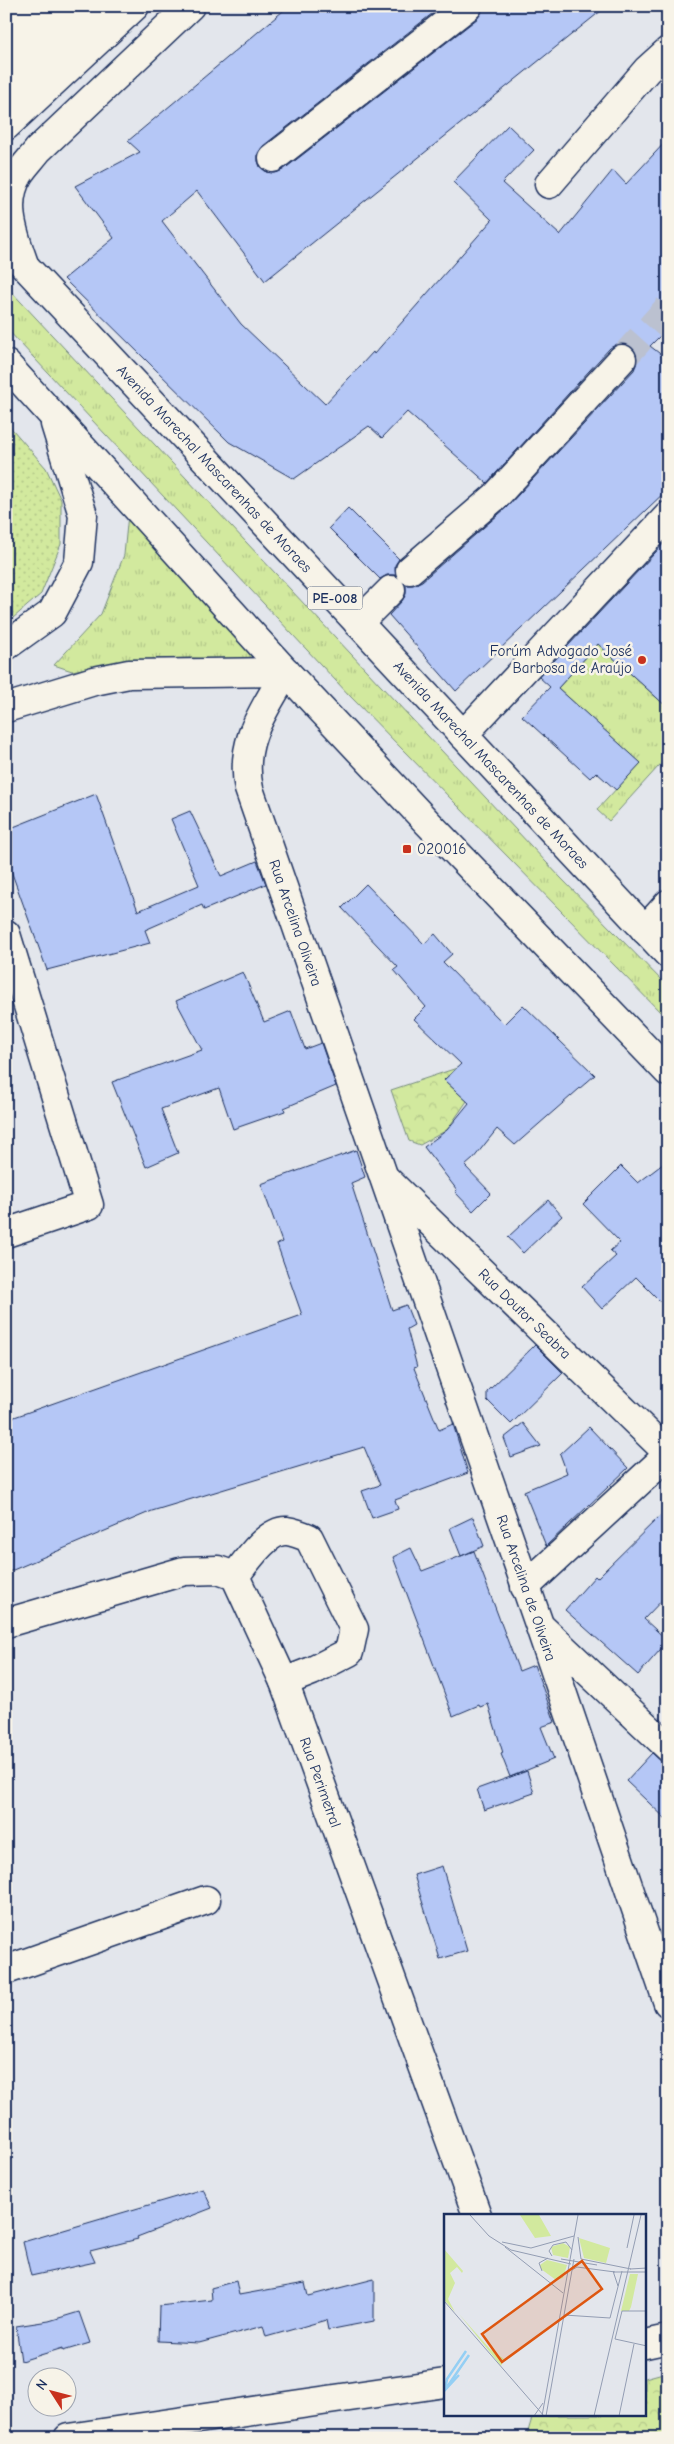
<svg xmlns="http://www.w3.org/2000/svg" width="674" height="2444" font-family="'Comic Neue',sans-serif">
<defs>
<pattern id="grass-tufts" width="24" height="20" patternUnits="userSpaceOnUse" patternTransform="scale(1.25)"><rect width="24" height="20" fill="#d2e99e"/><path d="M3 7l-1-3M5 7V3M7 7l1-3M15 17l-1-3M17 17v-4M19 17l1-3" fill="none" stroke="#b4c88a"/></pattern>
<pattern id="forest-crowns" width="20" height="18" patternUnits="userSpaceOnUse" patternTransform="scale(1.25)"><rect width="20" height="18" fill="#d2e99e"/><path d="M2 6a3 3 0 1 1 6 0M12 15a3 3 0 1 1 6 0" fill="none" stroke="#b4c88a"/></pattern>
<pattern id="park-dots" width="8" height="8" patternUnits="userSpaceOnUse" patternTransform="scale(1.25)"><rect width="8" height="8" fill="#d2e99e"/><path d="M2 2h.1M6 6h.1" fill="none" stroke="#b4c88a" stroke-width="1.8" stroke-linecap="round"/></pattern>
</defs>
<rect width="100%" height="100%" fill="#e3e6ec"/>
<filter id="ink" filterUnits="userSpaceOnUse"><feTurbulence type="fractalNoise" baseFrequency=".02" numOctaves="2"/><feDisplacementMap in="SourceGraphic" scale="10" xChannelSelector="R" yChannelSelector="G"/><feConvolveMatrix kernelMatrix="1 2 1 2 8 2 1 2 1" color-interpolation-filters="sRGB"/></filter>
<g filter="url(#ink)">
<path fill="url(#grass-tufts)" stroke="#768c7e" d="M 6,286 L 561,878 L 668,987 L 668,1020 L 350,696 L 6,328 Z
M 128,514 L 268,663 L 192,658 L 127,660 L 72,671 L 54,665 L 101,614 L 124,555 Z
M 598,644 L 668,708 L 668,756 L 609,821 L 597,810 L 640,763 L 558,688 Z"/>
<path fill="url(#forest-crowns)" stroke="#768c7e" d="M 457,1068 L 444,1080 L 467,1101 L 447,1130 L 420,1145 L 409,1141 L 391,1090 Z
M 663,2373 L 668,2385 L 668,2438 L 526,2438 L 533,2415 L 645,2415 L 645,2378 Z"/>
<path fill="url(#park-dots)" stroke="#768c7e" d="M 6,422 L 46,468 L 61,500 L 61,544 L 41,594 L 6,624 Z"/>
<path fill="#b5c7f6" stroke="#1b2f5e" d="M 289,6 L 442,6 L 263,146 L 258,153 L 258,161 L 260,167 L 267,172 L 275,173 L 283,170 L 478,18 L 483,6 L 607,6 L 265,281 L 197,191 L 162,221 L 241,324 L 325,404 L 373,352 L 374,354 L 492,220 L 453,182 L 508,125 L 534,150 L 502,183 L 560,235 L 613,170 L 626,184 L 668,139 L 668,328 L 650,346 L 668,360 L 668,489 L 456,691 L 389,615 L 402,601 L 406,594 L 406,585 L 413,585 L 422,581 L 506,508 L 634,370 L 637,362 L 637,355 L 633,348 L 625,344 L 617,344 L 610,348 L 487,483 L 407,412 L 382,438 L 369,426 L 294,479 L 229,442 L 64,279 L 114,238 L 75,186 L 140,152 L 128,141 Z
M 348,508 L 399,559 L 395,565 L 396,575 L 387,575 L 380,579 L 329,528 Z
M 668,539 L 668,708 L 598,644 L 558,688 L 641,763 L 616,790 L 596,772 L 590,778 L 522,716 L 550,687 L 539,677 Z
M 96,794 L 138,911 L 199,885 L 171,819 L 190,811 L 221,876 L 257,861 L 266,884 L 204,910 L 202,905 L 145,930 L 150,943 L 47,970 L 6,857 L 6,830 Z
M 366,884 L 424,944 L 435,934 L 452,954 L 443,962 L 504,1024 L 523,1005 L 595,1075 L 515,1145 L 497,1129 L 473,1159 L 465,1166 L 491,1193 L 473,1211 L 455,1192 L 457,1190 L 424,1147 L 447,1130 L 469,1103 L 444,1080 L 461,1064 L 414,1019 L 426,1007 L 394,970 L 398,967 L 342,908 Z
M 243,972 L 264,1022 L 291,1011 L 305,1049 L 321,1043 L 336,1086 L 284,1108 L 285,1111 L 233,1129 L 219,1088 L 161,1109 L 178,1153 L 146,1167 L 112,1082 L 202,1050 L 176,1001 Z
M 356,1150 L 365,1177 L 351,1183 L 392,1310 L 406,1305 L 414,1325 L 407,1329 L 417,1367 L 414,1368 L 439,1430 L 453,1424 L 468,1473 L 395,1500 L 398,1509 L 372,1518 L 362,1491 L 380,1485 L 364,1447 L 152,1511 L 6,1573 L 6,1420 L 302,1315 L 277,1244 L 282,1242 L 261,1184 Z
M 668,1160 L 668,1309 L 636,1277 L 602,1309 L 582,1287 L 616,1256 L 610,1251 L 620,1242 L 583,1204 L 621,1166 L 638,1183 Z
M 548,1200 L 562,1216 L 523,1253 L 508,1237 Z
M 535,1345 L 563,1373 L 511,1424 L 487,1400 L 487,1392 Z
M 523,1423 L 541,1446 L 511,1457 L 504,1438 Z
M 589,1427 L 628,1468 L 546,1546 L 524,1491 L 567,1473 L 560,1454 Z
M 668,1508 L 668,1594 L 644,1619 L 668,1641 L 638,1675 L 565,1610 L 595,1576 L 597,1578 Z
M 473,1517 L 484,1546 L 461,1556 L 450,1528 Z
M 411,1548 L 422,1571 L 474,1551 L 519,1671 L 534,1665 L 542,1686 L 555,1722 L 541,1727 L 554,1759 L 510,1777 L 501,1754 L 503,1753 L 488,1704 L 480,1707 L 479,1705 L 453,1716 L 393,1557 Z
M 652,1753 L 668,1768 L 668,1821 L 626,1781 Z
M 527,1771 L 534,1793 L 484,1810 L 477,1789 Z
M 442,1866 L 467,1951 L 440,1959 L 414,1875 Z
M 203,2189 L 212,2208 L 137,2237 L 138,2239 L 90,2251 L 95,2262 L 31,2276 L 23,2242 Z
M 374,2279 L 374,2321 L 328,2330 L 326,2320 L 266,2337 L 263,2326 L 199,2343 L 158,2341 L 159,2306 L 212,2300 L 211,2288 L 236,2281 L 239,2295 L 305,2283 L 308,2296 Z
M 79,2312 L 90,2343 L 63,2351 L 63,2348 L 21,2361 L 16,2326 L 49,2321 Z"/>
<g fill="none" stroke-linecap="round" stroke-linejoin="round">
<path stroke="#bbc1d0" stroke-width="28" stroke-dasharray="28 14" stroke-linecap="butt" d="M 622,359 L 668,308"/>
<g stroke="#1b2f5e" stroke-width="31">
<g id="minor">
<path d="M 273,158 L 468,6"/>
<path d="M 549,184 L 647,70 L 668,51"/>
<path d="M 410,570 L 496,496 L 622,359"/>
<path d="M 358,623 L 391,590"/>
<path id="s1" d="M 286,672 C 263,712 239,742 249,789 L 540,1627 L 668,2003"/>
<path d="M 463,735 L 668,516"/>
<path d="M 645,930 L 668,904"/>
<path d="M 6,934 L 89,1205 L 6,1233"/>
<path id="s2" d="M 387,1180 L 668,1453"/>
<path d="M 235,1576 C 245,1563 268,1529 287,1531 C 294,1532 302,1535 309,1538 L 354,1629 L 349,1652 L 312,1671 L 284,1682"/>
<path d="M 525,1587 L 668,1455"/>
<path id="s3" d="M 6,1623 L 184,1571 L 218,1570 L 235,1576 L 284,1682 L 477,2215"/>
<path d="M 543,1629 L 668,1747"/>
<path d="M 6,1970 L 206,1900"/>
<path d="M 645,2344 L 668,2339"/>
<path d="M 68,2438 L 445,2383"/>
</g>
</g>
<g stroke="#1b2f5e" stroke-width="31">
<path id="major" d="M 6,28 L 29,6
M 6,62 L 64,6
M 6,93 L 97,6
M 6,126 L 135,6"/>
</g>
<g stroke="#1b2f5e" stroke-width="31">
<g id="highway">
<path id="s4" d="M 6,246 L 668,954"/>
<path d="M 24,264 C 14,235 1,203 19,174 C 24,166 32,158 38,150 L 190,6"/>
<path d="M 6,364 L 286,672 L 427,822 L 668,1072"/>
<path d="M 6,646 L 52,613 L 79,562 L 83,515 L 55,424"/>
<path d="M 6,708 L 94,681 L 129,674 L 286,672"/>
</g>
</g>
<use href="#minor" stroke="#f7f3e8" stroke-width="28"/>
<use href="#major" stroke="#f7f3e8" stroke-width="28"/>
<use href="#highway" stroke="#f7f3e8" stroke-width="28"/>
</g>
</g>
<g fill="#c8321e" stroke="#f7f3e8" stroke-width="2">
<circle cx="642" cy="660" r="5"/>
<rect x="402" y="844" width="10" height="10" rx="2.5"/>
</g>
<g text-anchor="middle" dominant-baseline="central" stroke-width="5" stroke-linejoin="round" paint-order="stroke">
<rect fill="#f7f3e8" stroke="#5d6a87" stroke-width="1" x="307.5" y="586.5" width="55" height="23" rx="4"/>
<g font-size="14" font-weight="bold" fill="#1b2f5e">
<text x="335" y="598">PE-008</text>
</g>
<g font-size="15" fill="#1b2f5e" stroke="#f7f3e8">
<text stroke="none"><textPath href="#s4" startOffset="305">Avenida Marechal Mascarenhas de Moraes</textPath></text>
<text stroke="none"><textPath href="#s4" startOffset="710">Avenida Marechal Mascarenhas de Moraes</textPath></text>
<text stroke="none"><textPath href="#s1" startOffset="268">Rua Arcelina Oliveira</textPath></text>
<text stroke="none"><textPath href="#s2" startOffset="192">Rua Doutor Seabra</textPath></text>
<text stroke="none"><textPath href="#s1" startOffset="972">Rua Arcelina de Oliveira</textPath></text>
<text stroke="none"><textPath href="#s3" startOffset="461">Rua Perimetral</textPath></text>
</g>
<g font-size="15" fill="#1b2f5e" stroke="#f7f3e8" text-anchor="end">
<text x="632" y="651">Forúm Advogado José<tspan x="632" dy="17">Barbosa de Araújo</tspan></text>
<text x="417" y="849" text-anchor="start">020016</text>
</g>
</g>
<g transform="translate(444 2214)">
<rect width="202" height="202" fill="#e3e6ec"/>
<path d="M 119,29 L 126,33 L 124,44 L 109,41 L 107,33 Z" fill="#d2e99e"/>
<path d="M 76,1 L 95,1 L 107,22 L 91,24 ZM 0,35 L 19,57 L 18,59 L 13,53 L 6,59 L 11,69 L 4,85 L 11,98 L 0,86 ZM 186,60 L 194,60 L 187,93 L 185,97 L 177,97 ZM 15,100 L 46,135 L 60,145 L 57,152 Z" fill="#d2e99e"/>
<path d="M 103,46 L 123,51 L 119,64 L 112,66 L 97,55 L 96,51 Z" fill="#d2e99e"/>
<path d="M 135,24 L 166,34 L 162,49 L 140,44 Z" fill="#d2e99e"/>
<path fill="none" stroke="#94cff4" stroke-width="2.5" d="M 15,161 L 1,176 L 3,165 L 22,137M 3,173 L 25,141"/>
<path fill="none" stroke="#939db3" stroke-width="1" d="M 26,1 L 45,22 L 67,36 L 127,50M 134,23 L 137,45 L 187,55M 58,28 L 87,34 L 130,22M 61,33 L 119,79M 183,34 L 190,1M 108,42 L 105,37 L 109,31 L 122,28 L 128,36M 117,45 L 153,51M 186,55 L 203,54M 128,56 L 133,53 L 171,58M 98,57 L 95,49 L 104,44M 169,57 L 174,72M 169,58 L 203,58M 0,87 L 100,202M 203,97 L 178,97 L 171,125 L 203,132M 120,101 L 166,104 L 178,57M 90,202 L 99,189M 98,202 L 134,1M 102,202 L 130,45M 150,202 L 197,1M 175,202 L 190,130"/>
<path fill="#de5710" fill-opacity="0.15" stroke="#de5710" stroke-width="2.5" d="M 138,47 L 158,75 L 58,148 L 38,120 Z"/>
<rect width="202" height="202" fill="none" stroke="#1b2f5e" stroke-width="2.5"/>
</g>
<rect width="674" height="2444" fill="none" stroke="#f7f3e8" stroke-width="25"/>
<rect x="12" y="12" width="649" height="2419" fill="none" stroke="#1b2f5e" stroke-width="2" filter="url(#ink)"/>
<g transform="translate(52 2392) rotate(306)"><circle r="24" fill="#f7f3e8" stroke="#9fa5b1"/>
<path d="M0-4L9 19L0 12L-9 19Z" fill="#c8321e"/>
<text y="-8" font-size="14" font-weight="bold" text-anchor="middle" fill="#1b2f5e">N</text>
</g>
</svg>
